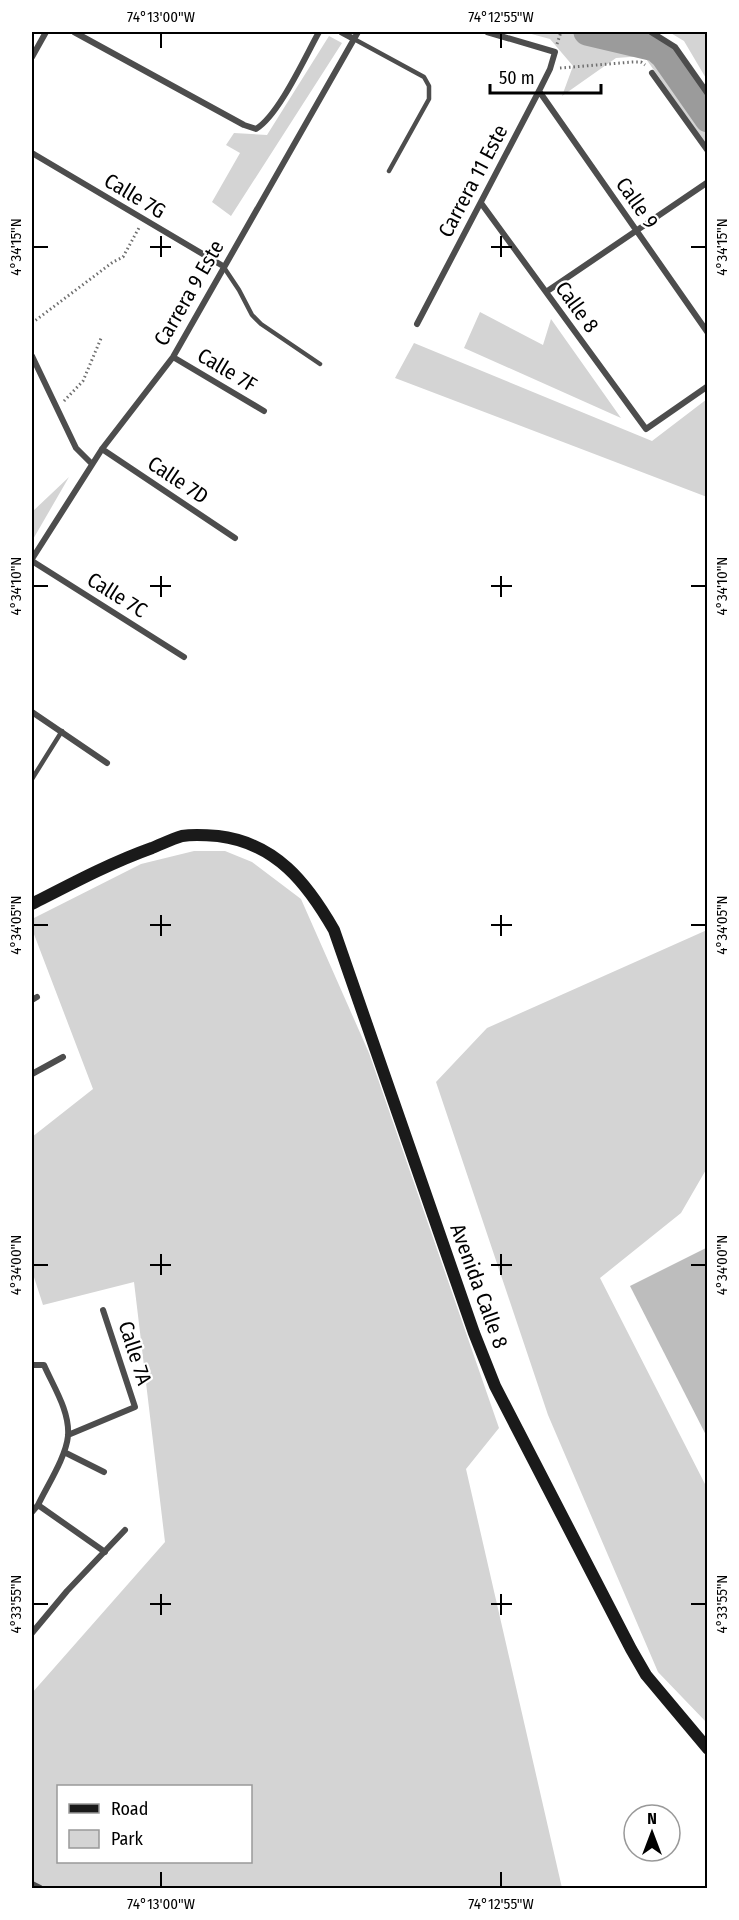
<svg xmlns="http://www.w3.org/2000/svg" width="739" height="1920" font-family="'Fira Sans Condensed',sans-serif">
<rect width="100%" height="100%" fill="#fff"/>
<path fill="#d4d4d4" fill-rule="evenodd" d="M 524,32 L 618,32 L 645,39 L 668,53 L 707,110 L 707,146 L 644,56 L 616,58 L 562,96 L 573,66 L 550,39 Z
M 669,32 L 707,32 L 707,80 L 684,41 Z
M 329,36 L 342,43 L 231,216 L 212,202 L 240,153 L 226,145 L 234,133 L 267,135 Z
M 480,312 L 543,345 L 551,319 L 621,418 L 464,348 Z
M 414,343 L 652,441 L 707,399 L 707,497 L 395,378 Z
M 69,477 L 32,541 L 32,512 Z
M 194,851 L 225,851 L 252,862 L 301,899 L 369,1053 L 499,1428 L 466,1469 L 562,1888 L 32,1888 L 32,1693 L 165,1542 L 134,1282 L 43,1305 L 32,1271 L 32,1137 L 93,1089 L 32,929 L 32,919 L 141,864 ZM 58,1786 L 250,1786 L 250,1862 L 58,1862 Z
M 707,930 L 707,1168 L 681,1213 L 600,1278 L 707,1488 L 707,1723 L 658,1672 L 548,1415 L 436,1082 L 487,1028 Z"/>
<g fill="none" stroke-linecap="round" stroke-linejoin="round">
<path stroke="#9b9b9b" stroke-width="27" d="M 587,32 L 655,48 L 664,56 L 708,119"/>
</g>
<path fill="#bdbdbd" d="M 708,1247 L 708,1439 L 630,1286 Z"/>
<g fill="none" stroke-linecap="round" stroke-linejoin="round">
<path stroke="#6f6f6f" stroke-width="3" stroke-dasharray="1.5 3" stroke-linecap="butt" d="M 557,44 L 561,32
M 560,68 L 633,62 L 641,62 L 645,65
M 32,323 L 113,262 L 123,257 L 140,226
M 64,401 L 83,381 L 102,336"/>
<path stroke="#4d4d4d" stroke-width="4.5" d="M 354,39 L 424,77 L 429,86 L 429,99 L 389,171
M 223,266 L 239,290 L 252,315 L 261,324 L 320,364
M 32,779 L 62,731"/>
<path stroke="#4d4d4d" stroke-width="6" d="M 74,32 L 244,125 L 256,129 C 279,115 305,57 319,32
M 341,32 L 354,39
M 651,32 L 675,47 L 708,94
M 32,57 L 46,32
M 652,73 L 708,151
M 539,91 L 708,333
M 32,153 L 223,266
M 481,203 L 646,429 L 708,386
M 546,292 L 708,182
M 417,324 L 539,91 L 550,69 L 555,52 L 487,32
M 32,356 L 76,448 L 92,464
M 173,357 L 264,411
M 102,449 L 235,538
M 32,559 L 102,449 L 173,357 L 358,32
M 32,561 L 184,657
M 32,712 L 107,763
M 32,1000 L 37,997
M 32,1074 L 63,1057
M 32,1365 L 44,1365 C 53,1386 70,1411 68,1436 C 66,1457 47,1486 38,1505 L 32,1512
M 68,1435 L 135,1407 L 103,1310
M 64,1452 L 104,1472
M 38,1505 L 105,1552
M 32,1633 L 67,1591 L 125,1530
M 32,1884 L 40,1888"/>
<path stroke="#1a1a1a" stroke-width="12" d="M 32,904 C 71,884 110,863 152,848 C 162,844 172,839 182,836 C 193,834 207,835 218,836 C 276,843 307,883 334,930 L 474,1333 L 495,1386 L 631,1649 L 646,1675 L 708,1749"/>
</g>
<path fill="none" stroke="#000" stroke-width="2" d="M 161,33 L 161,48M 501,33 L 501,48M 161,236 L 161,257M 501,236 L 501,257M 33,247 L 48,247M 150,247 L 171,247M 491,247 L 512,247M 691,247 L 706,247M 161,576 L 161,597M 501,576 L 501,597M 33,586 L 48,586M 150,586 L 171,586M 491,586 L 512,586M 691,586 L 706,586M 161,915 L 161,936M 501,915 L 501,936M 33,925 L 48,925M 150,925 L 171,925M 491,925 L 512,925M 691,925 L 706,925M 161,1254 L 161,1275M 501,1254 L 501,1275M 33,1265 L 48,1265M 150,1265 L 171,1265M 491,1265 L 512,1265M 691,1265 L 706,1265M 161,1594 L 161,1615M 501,1594 L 501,1615M 33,1604 L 48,1604M 150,1604 L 171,1604M 491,1604 L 512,1604M 691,1604 L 706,1604M 161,1872 L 161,1887M 501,1872 L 501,1887"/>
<g text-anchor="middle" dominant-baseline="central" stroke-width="4.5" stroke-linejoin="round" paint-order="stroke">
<g font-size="21" fill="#000" stroke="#fff">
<text transform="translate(473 181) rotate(-62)">Carrera 11 Este</text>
<text transform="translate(135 196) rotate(31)">Calle 7G</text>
<text transform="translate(637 203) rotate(55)">Calle 9</text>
<text transform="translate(189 293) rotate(-60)">Carrera 9 Este</text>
<text transform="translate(577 307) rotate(54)">Calle 8</text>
<text transform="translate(227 370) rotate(31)">Calle 7F</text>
<text transform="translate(178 480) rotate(34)">Calle 7D</text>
<text transform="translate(117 595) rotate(32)">Calle 7C</text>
<text transform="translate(479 1286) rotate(70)">Avenida Calle 8</text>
<text transform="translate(135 1353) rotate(72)">Calle 7A</text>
</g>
</g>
<rect width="739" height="1920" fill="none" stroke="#ffffff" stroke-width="66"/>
<rect x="57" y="1785" width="195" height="78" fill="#ffffff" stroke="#999999" stroke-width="1.5"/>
<rect x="69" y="1804" width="30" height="9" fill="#1a1a1a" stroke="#999999" stroke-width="1.5"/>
<text x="111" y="1815" font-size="18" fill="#000000">Road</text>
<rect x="69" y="1830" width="30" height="18" fill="#d4d4d4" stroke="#999999" stroke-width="1.5"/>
<text x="111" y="1845" font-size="18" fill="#000000">Park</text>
<g transform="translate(652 1833)"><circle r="28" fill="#ffffff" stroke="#999999" stroke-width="1.5"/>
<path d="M0-4.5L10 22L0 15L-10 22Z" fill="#000000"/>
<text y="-9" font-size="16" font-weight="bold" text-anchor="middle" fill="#000000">N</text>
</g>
<path d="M490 84v9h111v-9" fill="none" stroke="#000000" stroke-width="3"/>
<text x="499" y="84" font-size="18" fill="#000000" stroke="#ffffff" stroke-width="4.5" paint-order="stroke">50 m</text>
<rect x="33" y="33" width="673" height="1854" fill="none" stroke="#000" stroke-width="2"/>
<g font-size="15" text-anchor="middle" fill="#000">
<text x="161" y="22">74°13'00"W</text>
<text x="501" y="22">74°12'55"W</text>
<text transform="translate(16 247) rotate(-90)" y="5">4°34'15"N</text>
<text transform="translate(722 247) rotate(-90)" y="5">4°34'15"N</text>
<text transform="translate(16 586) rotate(-90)" y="5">4°34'10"N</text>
<text transform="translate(722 586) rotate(-90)" y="5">4°34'10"N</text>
<text transform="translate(16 925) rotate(-90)" y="5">4°34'05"N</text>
<text transform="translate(722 925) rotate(-90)" y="5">4°34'05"N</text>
<text transform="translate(16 1265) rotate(-90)" y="5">4°34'00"N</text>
<text transform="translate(722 1265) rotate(-90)" y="5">4°34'00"N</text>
<text transform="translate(16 1604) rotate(-90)" y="5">4°33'55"N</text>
<text transform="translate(722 1604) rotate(-90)" y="5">4°33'55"N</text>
<text x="161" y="1909">74°13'00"W</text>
<text x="501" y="1909">74°12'55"W</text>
</g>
</svg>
